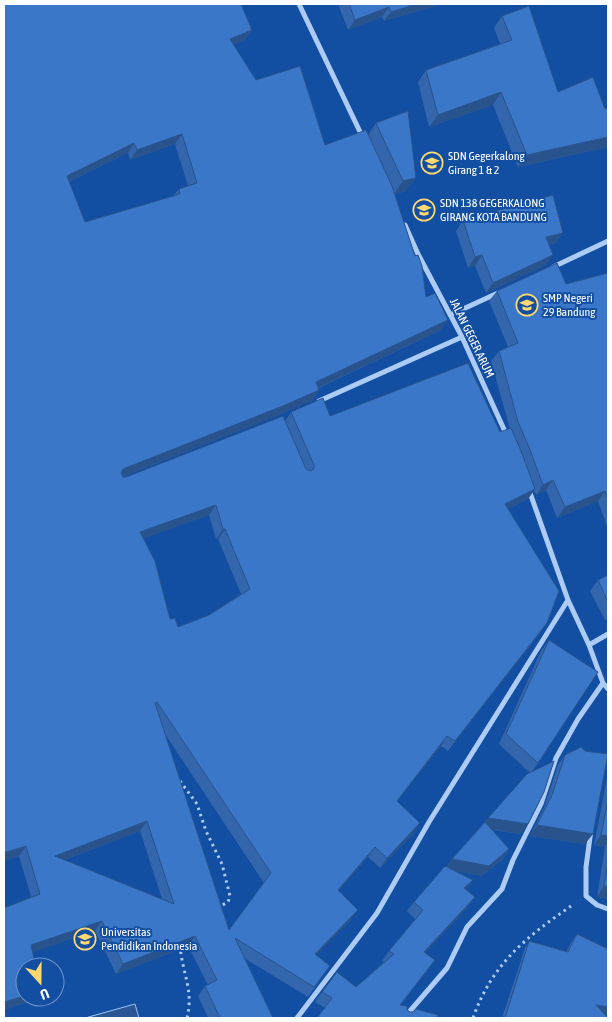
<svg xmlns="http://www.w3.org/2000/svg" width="612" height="1022" font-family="'Asap Condensed',sans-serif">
<rect width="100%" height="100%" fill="#124ea1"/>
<path fill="#2a5694" stroke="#9ec6f8" d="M 135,1004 L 139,1018 L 85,1018 Z"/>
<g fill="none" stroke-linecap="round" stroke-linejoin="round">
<path stroke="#accbf5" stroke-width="3" stroke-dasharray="2.5 4" stroke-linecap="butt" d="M 180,781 L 197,804 L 206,831 L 222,864 L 230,896 L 228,902 L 219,907
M 180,945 C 182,973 194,990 187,1018
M 473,1018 C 492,964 525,938 571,906"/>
<path stroke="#accbf5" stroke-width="5" d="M 299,4 L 362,136
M 405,225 L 418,254 L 462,337 L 507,436
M 553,267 L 608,241
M 450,315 L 500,292
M 319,401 L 462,337
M 529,490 L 568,600 L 589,645 L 603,683 L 608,689
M 589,645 L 608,634
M 591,830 L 586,867 L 586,896 L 597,905 L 608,909
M 297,1018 L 377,913 L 429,822 L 568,600
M 404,1018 L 447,968 L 467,927 L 502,889 L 513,860 L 541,804 L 556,758 L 578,719 L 603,683"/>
</g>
<path fill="#3366ac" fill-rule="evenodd" d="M 4,4 L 252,30 L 245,40 L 233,44 L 256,80 L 325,145 L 368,135 L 376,123 L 408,111 L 406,191 L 395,194 L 426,297 L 441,330 L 319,388 L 319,390 L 313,400 L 276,416 L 122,477 L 126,477 L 285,421 L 291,412 L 500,432 L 510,429 L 491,361 L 499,351 L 508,347 L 489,301 L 497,291 L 566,284 L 608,273 L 608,529 L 598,501 L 557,518 L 546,490 L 536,495 L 534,490 L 528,499 L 508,509 L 540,633 L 448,751 L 441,746 L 397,801 L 414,833 L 380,868 L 368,857 L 338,891 L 351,920 L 316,955 L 323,976 L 308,997 L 244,958 L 273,1018 L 208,1018 L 198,996 L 205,986 L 208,985 L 188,946 L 116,974 L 95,931 L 32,952 L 25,997 L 37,997 L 34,1000 L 4,1010 L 4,908 L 31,897 L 19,856 L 4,861 ZM 175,144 L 188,186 L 179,189 L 173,196 L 85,222 L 69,182 L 128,153 L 130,160 ZM 209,515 L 216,539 L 218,539 L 241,594 L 209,615 L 178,627 L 170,619 L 144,538 ZM 165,734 L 264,883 L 229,930 ZM 140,831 L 162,899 L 64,860 Z
M 338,4 L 442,4 L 384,21 L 382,17 L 348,30 Z
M 502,16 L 558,92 L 605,109 L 608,108 L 608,147 L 518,167 L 493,105 L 429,127 L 418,82 L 426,70 L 500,44 L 494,28 Z
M 463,220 L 556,243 L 549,245 L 546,265 L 486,293 L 475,266 L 468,268 L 456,231 Z
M 608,575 L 608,621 L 607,619 L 605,620 L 590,591 L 598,580 Z
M 549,640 L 538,763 L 532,772 L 521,834 L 492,830 L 509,849 L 502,860 L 482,876 L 456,871 L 473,880 L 466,890 L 475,897 L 468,907 L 425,953 L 435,960 L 401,1005 L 410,1012 L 325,1008 L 315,1002 L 322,992 L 356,987 L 384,962 L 382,961 L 389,951 L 415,919 L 407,911 L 414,902 L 446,867 L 452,859 L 488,818 L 530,773 L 499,744 L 541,651 Z
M 585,751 L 585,844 L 530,836 L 545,805 L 558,765 L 565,755 Z
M 608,773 L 608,899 L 597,897 L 605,847 L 594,845 Z
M 577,934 L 605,1015 L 608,1018 L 502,1018 L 525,948 L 529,941 L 566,952 L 572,941 Z"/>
<path fill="#29538c" d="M 417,4 L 442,4 L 384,21 L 391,12 Z
M 389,7 L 382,17 L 348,30 L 355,20 Z
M 252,30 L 245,40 L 223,49 L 230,39 Z
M 501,92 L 493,105 L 429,127 L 438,115 Z
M 182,134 L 175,144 L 130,160 L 137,150 Z
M 608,137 L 608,147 L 518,167 L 527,155 Z
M 134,143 L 128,153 L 60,186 L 67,176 Z
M 416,178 L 406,191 L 394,194 L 403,181 Z
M 563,233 L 556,243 L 538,248 L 546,237 Z
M 482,255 L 475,266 L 468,268 L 475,257 Z
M 553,255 L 546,265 L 486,293 L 493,283 Z
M 448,320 L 441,330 L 309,392 L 316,382 Z
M 319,390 L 313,400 L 276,416 L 116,479 L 123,469 Z
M 553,480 L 546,490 L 536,495 L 543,485 Z
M 535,489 L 528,499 L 498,514 L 505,504 Z
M 605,491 L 598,501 L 557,518 L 565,507 Z
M 216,505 L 209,515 L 133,542 L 140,532 Z
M 223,529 L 225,529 L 218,539 L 216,539 Z
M 547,623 L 540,633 L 448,751 L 455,741 Z
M 447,736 L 441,746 L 390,811 L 397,801 Z
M 488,818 L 528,824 L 521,834 L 481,828 Z
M 147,821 L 140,831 L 48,866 L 55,856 Z
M 420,823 L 414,833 L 380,868 L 387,858 Z
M 537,825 L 593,834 L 585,844 L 530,836 Z
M 601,835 L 608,836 L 608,842 L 605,847 L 594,845 Z
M 26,846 L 19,856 L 4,861 L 4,853 Z
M 375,847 L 368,857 L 331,900 L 338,890 Z
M 509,849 L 502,860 L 482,876 L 444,869 L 452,859 Z
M 473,880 L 466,890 L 464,888 Z
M 604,886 L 608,887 L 608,899 L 597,897 Z
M 475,897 L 468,907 L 417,962 L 424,952 Z
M 358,910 L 351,920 L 308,964 L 315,954 Z
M 102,921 L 95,931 L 24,955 L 31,945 Z
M 195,936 L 188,946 L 116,974 L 123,964 Z
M 435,960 L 428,970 L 393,1014 Z
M 25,996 L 25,997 L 37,997 L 34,1000 L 4,1010 L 4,1002 Z
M 596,1005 L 608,1007 L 608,1015 L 591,1012 Z"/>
<path fill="#3b77c8" stroke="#29538c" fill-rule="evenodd" d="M 4,4 L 241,4 L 252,30 L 230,39 L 256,80 L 300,66 L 325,145 L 366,130 L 392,186 L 415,256 L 418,255 L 422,266 L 426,297 L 435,293 L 448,320 L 316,382 L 319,390 L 283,406 L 123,469 L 121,473 L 123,477 L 126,477 L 283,416 L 306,469 L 311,471 L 314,469 L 314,465 L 291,412 L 323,398 L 330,416 L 468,363 L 500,432 L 511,428 L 521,451 L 535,489 L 505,504 L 559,591 L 547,623 L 455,741 L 447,736 L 397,801 L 420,823 L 387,858 L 375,847 L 338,890 L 358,910 L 315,954 L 330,966 L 314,987 L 235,938 L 273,1018 L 220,1018 L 205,986 L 217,980 L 195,936 L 123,964 L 102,921 L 31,945 L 36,967 L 25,967 L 25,996 L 4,1002 L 4,908 L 40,894 L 26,846 L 4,853 ZM 182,134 L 197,183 L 179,189 L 180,194 L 85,222 L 67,176 L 134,143 L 137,150 ZM 216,505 L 223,529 L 225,529 L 250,589 L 209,615 L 178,627 L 175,618 L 170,619 L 155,561 L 140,532 ZM 157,702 L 271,873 L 229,930 L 155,703 ZM 147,821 L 174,904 L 55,856 Z
M 349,4 L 417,4 L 391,12 L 389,7 L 355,20 Z
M 529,6 L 558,92 L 593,77 L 605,109 L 608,108 L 608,137 L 527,155 L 501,92 L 438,115 L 426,70 L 512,40 L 502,16 Z
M 408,111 L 416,178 L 403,181 L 376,123 Z
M 553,195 L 563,233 L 546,237 L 553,255 L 493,283 L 482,255 L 475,257 L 463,220 Z
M 557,263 L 566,284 L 608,273 L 608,499 L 605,491 L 565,507 L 553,480 L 543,485 L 529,447 L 518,422 L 499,351 L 518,343 L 497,291 Z
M 608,575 L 608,602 L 598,580 Z
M 549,640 L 598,672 L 538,763 L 506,734 Z
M 581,747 L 585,751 L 608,754 L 593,834 L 537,825 L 552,795 L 565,755 Z
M 554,761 L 544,792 L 528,824 L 488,818 L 527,774 Z
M 608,800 L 608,836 L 601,835 Z
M 485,822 L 509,849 L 489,866 L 452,859 Z
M 608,862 L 608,887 L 604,886 Z
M 445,866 L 473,880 L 464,888 L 475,897 L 424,952 L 435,960 L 400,1005 L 407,1006 L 407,1010 L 410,1012 L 413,1012 L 416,1009 L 438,1015 L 437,1018 L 317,1018 L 332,998 L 322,992 L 337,972 L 356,987 L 394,954 L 389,951 L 423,910 L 414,902 Z
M 577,934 L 608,949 L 608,1007 L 596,1005 L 608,1018 L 505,1018 L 529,941 L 568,952 Z"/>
<defs>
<g id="school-ring" transform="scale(1.125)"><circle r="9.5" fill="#124ea1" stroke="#ffd86f" stroke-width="1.5"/><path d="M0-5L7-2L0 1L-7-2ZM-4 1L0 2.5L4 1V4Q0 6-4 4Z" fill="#ffd86f"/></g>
<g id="university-ring" transform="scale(1.125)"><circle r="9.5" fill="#124ea1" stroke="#ffd86f" stroke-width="1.5"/><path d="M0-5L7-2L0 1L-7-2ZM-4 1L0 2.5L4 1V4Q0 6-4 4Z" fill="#ffd86f"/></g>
</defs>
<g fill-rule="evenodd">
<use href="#school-ring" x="432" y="163"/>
<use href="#school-ring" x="424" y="210"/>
<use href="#school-ring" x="527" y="305"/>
<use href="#university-ring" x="85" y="939"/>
</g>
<g text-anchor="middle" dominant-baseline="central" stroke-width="4" stroke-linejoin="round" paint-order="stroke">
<g font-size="12" fill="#fff" stroke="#124ea1" text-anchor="start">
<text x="448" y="156">SDN Gegerkalong<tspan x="448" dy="14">Girang 1 &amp; 2</tspan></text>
<text x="440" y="203">SDN 138 GEGERKALONG<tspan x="440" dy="14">GIRANG KOTA BANDUNG</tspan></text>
<text x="543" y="298">SMP Negeri<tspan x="543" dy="14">29 Bandung</tspan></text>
<text x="101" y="932">Universitas<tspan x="101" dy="14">Pendidikan Indonesia</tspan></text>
</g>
<g font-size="12" fill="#fff" stroke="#124ea1">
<text transform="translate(472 338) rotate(64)">JALAN GEGER ARUM</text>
</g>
</g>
<rect width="612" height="1022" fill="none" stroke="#ffffff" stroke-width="10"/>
<g transform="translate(40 982) rotate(159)"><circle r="24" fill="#124ea1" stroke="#7195c7"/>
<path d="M0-4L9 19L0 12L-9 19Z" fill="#ffd86f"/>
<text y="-8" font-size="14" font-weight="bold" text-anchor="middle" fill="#ffffff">U</text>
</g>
</svg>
